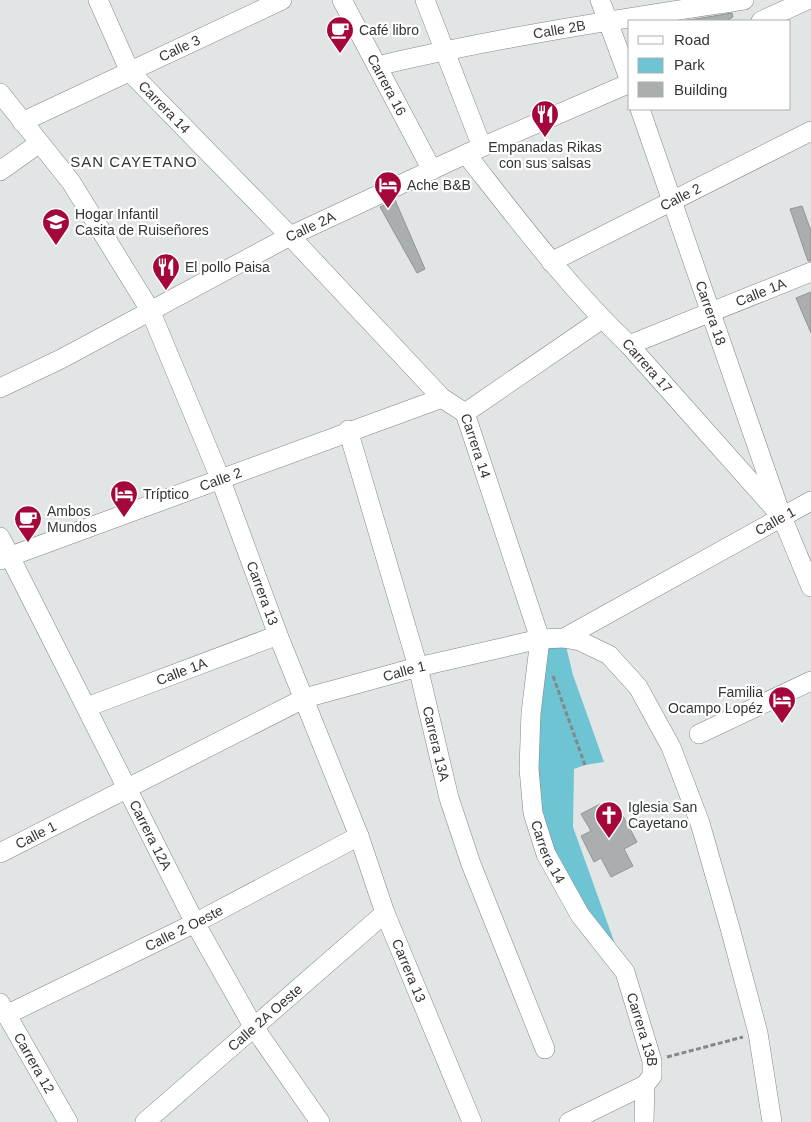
<svg xmlns="http://www.w3.org/2000/svg" width="811" height="1122" font-family="Helvetica,sans-serif">
<rect width="100%" height="100%" fill="#e1e5e6"/>
<path fill="#6ec4d3" d="M 564,638 L 573,675 L 604,762 L 585,765 L 574,769 L 573,827 L 625,972 L 614,959 L 533,813 L 540,639 Z"/>
<path fill="#aaaeaf" stroke="#919596" d="M 732,13 L 733,17 L 726,21 L 683,21 Z
M 395,200 L 425,269 L 417,273 L 380,207 Z
M 802,206 L 811,231 L 811,261 L 808,261 L 790,209 Z
M 811,292 L 811,333 L 796,298 Z
M 600,804 L 610,822 L 623,816 L 637,842 L 624,849 L 633,866 L 611,877 L 601,858 L 594,862 L 581,836 L 591,831 L 581,814 Z"/>
<g fill="none" stroke-linecap="round" stroke-linejoin="round">
<g stroke="#828687" stroke-width="20">
<g id="minor">
<path id="s1" d="M 98,0 L 130,72 L 290,236 L 442,398 L 465,413 L 540,639 L 531,713 L 529,769 L 533,813 L 546,854 L 580,915 L 625,972 L 652,1061 L 652,1076 L 645,1085 L 569,1122"/>
<path id="s2" d="M 342,0 L 432,170"/>
<path d="M 425,0 L 482,147"/>
<path d="M 600,0 L 630,81"/>
<path d="M 761,21 L 807,0"/>
<path id="s3" d="M 377,66 C 498,37 621,19 744,0"/>
<path id="s4" d="M 0,93 L 71,182 L 150,310 L 220,478 L 278,635 L 359,836 L 385,913 L 472,1122"/>
<path id="s5" d="M 640,109 L 779,509"/>
<path id="s6" d="M 22,122 L 282,0"/>
<path id="s7" d="M 466,154 C 518,220 568,287 629,345 L 782,517 L 811,587"/>
<path d="M 0,171 L 38,144"/>
<path id="s8" d="M 551,262 L 811,131"/>
<path id="s9" d="M 629,345 L 811,272"/>
<path id="s10" d="M 0,388 L 61,359 L 290,236 L 466,154 L 630,83"/>
<path d="M 465,413 L 602,319"/>
<path id="s11" d="M 348,430 L 418,667 L 449,798 L 471,864 L 545,1049"/>
<path id="s12" d="M 0,537 L 195,923 L 253,1026 L 320,1122"/>
<path id="s13" d="M 0,560 L 442,398"/>
<path d="M 564,638 L 580,641 L 609,655 L 638,687 L 671,747 L 700,823 L 730,928 L 758,1033 L 772,1122"/>
<path id="s14" d="M 87,707 L 278,635"/>
<path d="M 699,734 L 811,681"/>
<path id="s15" d="M 0,853 L 305,698 L 418,667 L 540,639 L 564,638 L 811,501"/>
<path id="s16" d="M 0,1003 L 68,1122"/>
<path id="s17" d="M 6,1015 L 195,923 L 359,836"/>
<path id="s18" d="M 145,1122 L 385,913"/>
<path d="M 644,1122 L 645,1085"/>
</g>
</g>
<path stroke="#858888" stroke-width="3" stroke-dasharray="5 2.5" stroke-linecap="butt" d="M 553,676 L 585,765
M 667,1057 L 743,1037"/>
<use href="#minor" stroke="#fff" stroke-width="19"/>
</g>
<defs>
<g id="cafe-pin" transform="scale(1.4375)"><path d="M0 17L-7.5 6A9.5 9.5 0 1 1 7.5 6Z" fill="#a4083b" stroke="#fff"/><path d="M-5.5-4.5H6V0H3Q3 3.5 0 3.5H-2.5Q-5.5 3.5-5.5 0ZM3-3.2v2h1.7v-2ZM-6 4.5H4V6H-6Z" fill="#fff"/></g>
<g id="restaurant-pin" transform="scale(1.4375)"><path d="M0 17L-7.5 6A9.5 9.5 0 1 1 7.5 6Z" fill="#a4083b" stroke="#fff"/><path d="M-5-6h1v4h1v-4h1v4h1v-4h1v5L-1.5 .5V6h-2V.5L-5-1ZM5-6V6H3V1.5H1.5Q1.5-4 5-6Z" fill="#fff"/></g>
<g id="hotel-pin" transform="scale(1.4375)"><path d="M0 17L-7.5 6A9.5 9.5 0 1 1 7.5 6Z" fill="#a4083b" stroke="#fff"/><path d="M-6-4.5h1.5V1H6V5H4.5V3h-9V5H-6ZM-4 0a1.8 1.8 0 1 1 3.6 0ZM.5 0V-2.5h3Q6-2.5 6 0Z" fill="#fff"/></g>
<g id="school-pin" transform="scale(1.4375)"><path d="M0 17L-7.5 6A9.5 9.5 0 1 1 7.5 6Z" fill="#a4083b" stroke="#fff"/><path d="M0-5L7-2L0 1L-7-2ZM-4 1L0 2.5L4 1V4Q0 6-4 4Z" fill="#fff"/></g>
<g id="church-pin" transform="scale(1.4375)"><path d="M0 17L-7.5 6A9.5 9.5 0 1 1 7.5 6Z" fill="#a4083b" stroke="#fff"/><path d="M-1.2-6h2.4v3.5h3.3v2.4h-3.3V6h-2.4V-.1h-3.3v-2.4h3.3Z" fill="#fff"/></g>
</defs>
<g fill-rule="evenodd">
<use href="#cafe-pin" x="340" y="30"/>
<use href="#restaurant-pin" x="545" y="114"/>
<use href="#hotel-pin" x="388" y="185"/>
<use href="#school-pin" x="56" y="222"/>
<use href="#restaurant-pin" x="166" y="267"/>
<use href="#hotel-pin" x="124" y="494"/>
<use href="#cafe-pin" x="28" y="519"/>
<use href="#hotel-pin" x="782" y="700"/>
<use href="#church-pin" x="609" y="815"/>
</g>
<g text-anchor="middle" dominant-baseline="central" stroke-width="4.5" stroke-linejoin="round" paint-order="stroke">
<g font-size="14" fill="#333535" stroke="#fff">
<text stroke="none"><textPath href="#s3" startOffset="186">Calle 2B</textPath></text>
<text stroke="none"><textPath href="#s6" startOffset="174">Calle 3</textPath></text>
<text stroke="none"><textPath href="#s2" startOffset="96">Carrera 16</textPath></text>
<text stroke="none"><textPath href="#s1" startOffset="128">Carrera 14</textPath></text>
<text stroke="none"><textPath href="#s8" startOffset="145">Calle 2</textPath></text>
<text stroke="none"><textPath href="#s10" startOffset="350">Calle 2A</textPath></text>
<text stroke="none"><textPath href="#s9" startOffset="142">Calle 1A</textPath></text>
<text stroke="none"><textPath href="#s5" startOffset="216">Carrera 18</textPath></text>
<text stroke="none"><textPath href="#s7" startOffset="279">Carrera 17</textPath></text>
<text stroke="none"><textPath href="#s1" startOffset="592">Carrera 14</textPath></text>
<text stroke="none"><textPath href="#s13" startOffset="235">Calle 2</textPath></text>
<text stroke="none"><textPath href="#s15" startOffset="850">Calle 1</textPath></text>
<text stroke="none"><textPath href="#s4" startOffset="569">Carrera 13</textPath></text>
<text stroke="none"><textPath href="#s14" startOffset="101">Calle 1A</textPath></text>
<text stroke="none"><textPath href="#s15" startOffset="445">Calle 1</textPath></text>
<text stroke="none"><textPath href="#s11" startOffset="326">Carrera 13A</textPath></text>
<text stroke="none"><textPath href="#s15" startOffset="40">Calle 1</textPath></text>
<text stroke="none"><textPath href="#s12" startOffset="334">Carrera 12A</textPath></text>
<text stroke="none"><textPath href="#s1" startOffset="1012">Carrera 14</textPath></text>
<text stroke="none"><textPath href="#s17" startOffset="198">Calle 2 Oeste</textPath></text>
<text stroke="none"><textPath href="#s4" startOffset="974">Carrera 13</textPath></text>
<text stroke="none"><textPath href="#s18" startOffset="159">Calle 2A Oeste</textPath></text>
<text stroke="none"><textPath href="#s1" startOffset="1216">Carrera 13B</textPath></text>
<text stroke="none"><textPath href="#s16" startOffset="69">Carrera 12</textPath></text>
</g>
<g font-size="14" fill="#333535" stroke="#fff" text-anchor="start">
<text x="359" y="30">Café libro</text>
<text x="545" y="147" text-anchor="middle">Empanadas Rikas<tspan x="545" dy="16">con sus salsas</tspan></text>
<text x="407" y="185">Ache B&amp;B</text>
<text x="75" y="214">Hogar Infantil<tspan x="75" dy="16">Casita de Ruiseñores</tspan></text>
<text x="185" y="267">El pollo Paisa</text>
<text x="143" y="494">Tríptico</text>
<text x="47" y="511">Ambos<tspan x="47" dy="16">Mundos</tspan></text>
<text x="763" y="692" text-anchor="end">Familia<tspan x="763" dy="16">Ocampo Lopéz</tspan></text>
<text x="628" y="807">Iglesia San<tspan x="628" dy="16">Cayetano</tspan></text>
</g>
<g font-size="15" letter-spacing="1" fill="#333535" stroke="#fff">
<text x="134" y="161">SAN CAYETANO</text>
</g>
</g>
<rect x="628" y="20" width="162" height="90" fill="#ffffff" stroke="#adaeae"/>
<rect x="638" y="36" width="25" height="8" fill="#ffffff" stroke="#adaeae"/>
<text x="674" y="45" font-size="15" fill="#333535">Road</text>
<rect x="638" y="58" width="25" height="15" fill="#6ec4d3" stroke="#adaeae"/>
<text x="674" y="70" font-size="15" fill="#333535">Park</text>
<rect x="638" y="82" width="25" height="15" fill="#aaaeaf" stroke="#adaeae"/>
<text x="674" y="95" font-size="15" fill="#333535">Building</text>
</svg>
